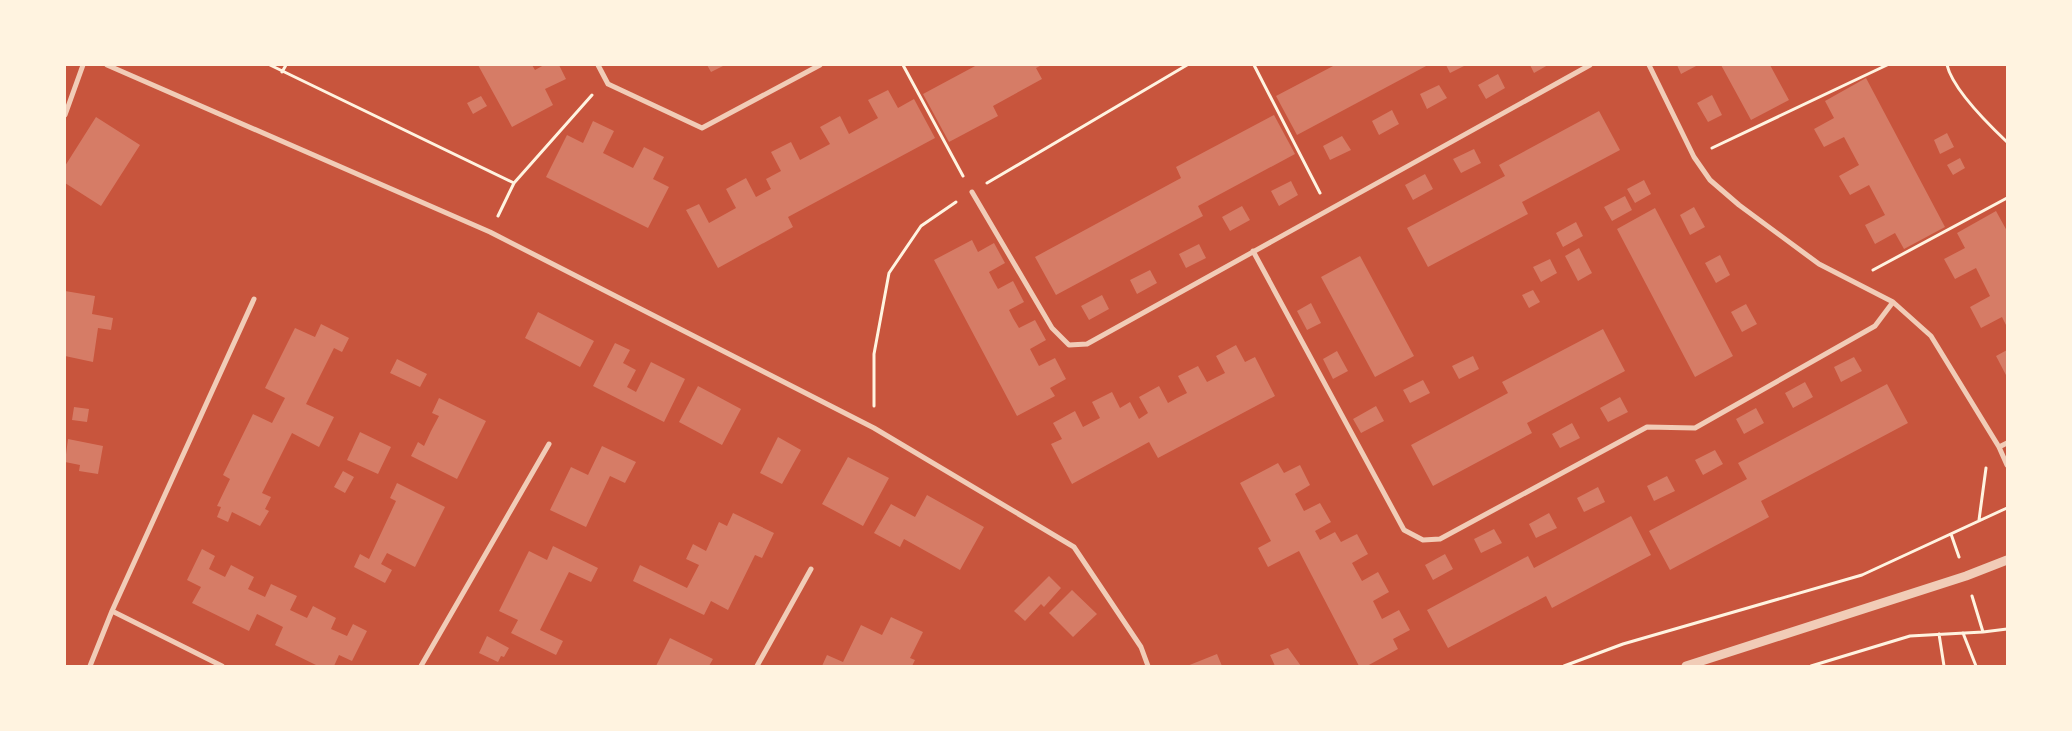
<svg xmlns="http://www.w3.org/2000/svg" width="2072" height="731" font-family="Manrope,sans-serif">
<rect width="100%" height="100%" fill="#c8553d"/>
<path fill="#d67c66" d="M 478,65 L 532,65 L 535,70 L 544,65 L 559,65 L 566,79 L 545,89 L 553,105 L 512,127 Z
M 707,65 L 725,65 L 711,72 Z
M 977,65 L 1042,65 L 1036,68 L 1042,79 L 993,106 L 998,116 L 949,142 L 923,94 Z
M 1335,65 L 1428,65 L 1297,135 L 1276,96 Z
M 1446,65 L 1466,65 L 1450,73 Z
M 1530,65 L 1548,65 L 1534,73 Z
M 1677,65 L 1698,65 L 1681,74 Z
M 1721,65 L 1770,65 L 1789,100 L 1751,120 Z
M 1498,74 L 1505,88 L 1486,99 L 1478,85 Z
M 1866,78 L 1945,227 L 1904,249 L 1895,233 L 1875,244 L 1865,225 L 1885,215 L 1869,185 L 1850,195 L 1839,176 L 1859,165 L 1844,137 L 1824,147 L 1814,129 L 1834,118 L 1825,101 Z
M 1439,85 L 1447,98 L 1427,109 L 1420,94 Z
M 888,90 L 898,108 L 914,99 L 935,138 L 788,217 L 793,227 L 718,268 L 686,210 L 699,204 L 709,223 L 736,208 L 726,189 L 746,178 L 756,197 L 771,189 L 766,179 L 781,171 L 771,152 L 791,142 L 800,160 L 830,144 L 820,127 L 840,116 L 849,134 L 878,118 L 868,100 Z
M 1712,95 L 1722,115 L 1708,122 L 1697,103 Z
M 481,96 L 487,106 L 473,114 L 467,103 Z
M 1392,110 L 1399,124 L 1379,135 L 1372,121 Z
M 1599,111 L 1620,150 L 1522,202 L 1528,214 L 1428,267 L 1407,228 L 1505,176 L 1499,165 Z
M 1274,115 L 1295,154 L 1198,206 L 1203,216 L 1056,295 L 1035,257 L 1181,178 L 1176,167 Z
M 96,117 L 140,145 L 101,206 L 65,183 L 65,166 Z
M 593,121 L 614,131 L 603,153 L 633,168 L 644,147 L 664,157 L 653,179 L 669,187 L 648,228 L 546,177 L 567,135 L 583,143 Z
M 1947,133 L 1954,147 L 1940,154 L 1934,140 Z
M 1342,136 L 1351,150 L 1330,160 L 1323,146 Z
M 1474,149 L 1481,163 L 1461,173 L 1453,159 Z
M 1960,158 L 1965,168 L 1953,175 L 1947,165 Z
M 1425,174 L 1433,189 L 1413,200 L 1405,185 Z
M 1644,180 L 1651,194 L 1635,203 L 1627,189 Z
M 1291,181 L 1298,195 L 1279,206 L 1271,191 Z
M 1625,196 L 1632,210 L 1612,221 L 1604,207 Z
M 1242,206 L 1250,220 L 1230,231 L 1222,217 Z
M 1694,207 L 1705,227 L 1690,235 L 1680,215 Z
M 1655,208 L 1733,356 L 1695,377 L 1617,229 Z
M 1996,211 L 2007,231 L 2007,327 L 2002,317 L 1981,328 L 1970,307 L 1990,296 L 1976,268 L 1955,279 L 1944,259 L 1965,248 L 1957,233 Z
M 1576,222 L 1583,236 L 1563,247 L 1556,233 Z
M 972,240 L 978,252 L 994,243 L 1005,263 L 989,272 L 993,280 L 998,289 L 1013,281 L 1024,302 L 1009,310 L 1013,318 L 1019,328 L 1035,320 L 1046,340 L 1030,349 L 1039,366 L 1055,358 L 1066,379 L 1050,388 L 1055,396 L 1017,416 L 934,260 Z
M 1199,244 L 1206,258 L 1186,268 L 1179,254 Z
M 1579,248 L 1592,273 L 1578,281 L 1565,256 Z
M 1720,255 L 1730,275 L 1716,283 L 1705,263 Z
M 1360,256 L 1414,356 L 1375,377 L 1321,277 Z
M 1550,259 L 1557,273 L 1541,282 L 1533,267 Z
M 1150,270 L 1157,283 L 1137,294 L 1130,280 Z
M 1533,290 L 1540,302 L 1529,308 L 1522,295 Z
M 65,291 L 95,296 L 92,314 L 113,318 L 111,330 L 98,328 L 93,362 L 65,356 Z
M 1102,295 L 1109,309 L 1089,320 L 1081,306 Z
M 1311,303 L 1321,323 L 1307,330 L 1297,311 Z
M 1746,304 L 1757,324 L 1742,332 L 1731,312 Z
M 538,312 L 594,341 L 580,367 L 525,338 Z
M 321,324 L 349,338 L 342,352 L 334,348 L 306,404 L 334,417 L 319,447 L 292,433 L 262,493 L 271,497 L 265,509 L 269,511 L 260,526 L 232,512 L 228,522 L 217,517 L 221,507 L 217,506 L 230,479 L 223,475 L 253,414 L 272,423 L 285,398 L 265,388 L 295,328 L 315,337 Z
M 1603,329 L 1625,371 L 1527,423 L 1532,433 L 1433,486 L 1411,445 L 1508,393 L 1502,382 Z
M 615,343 L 630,350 L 623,363 L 636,370 L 627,387 L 636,392 L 651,362 L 685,379 L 664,422 L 593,386 Z
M 1236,345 L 1245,362 L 1255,357 L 1275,396 L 1158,458 L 1149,442 L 1072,484 L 1051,444 L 1062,439 L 1053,423 L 1075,411 L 1083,427 L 1100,418 L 1092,402 L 1112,392 L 1120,408 L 1130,402 L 1139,419 L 1148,413 L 1139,397 L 1159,386 L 1168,403 L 1177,398 L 1187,393 L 1178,376 L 1198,366 L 1207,382 L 1225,373 L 1216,356 Z
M 2007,350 L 2007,377 L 1996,356 Z
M 1337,351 L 1348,371 L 1333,379 L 1323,359 Z
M 1473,356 L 1479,369 L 1459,379 L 1452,366 Z
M 1854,357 L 1862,371 L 1841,382 L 1834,367 Z
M 397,359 L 427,374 L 420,387 L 390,373 Z
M 1423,380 L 1430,393 L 1410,403 L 1403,390 Z
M 1805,382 L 1813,397 L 1793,408 L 1785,393 Z
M 1887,384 L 1908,423 L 1761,501 L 1769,517 L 1670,570 L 1649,531 L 1747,479 L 1738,463 Z
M 698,386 L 741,409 L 722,445 L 679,422 Z
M 1620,397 L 1628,412 L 1608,422 L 1600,408 Z
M 439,398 L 486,421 L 457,479 L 411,456 L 418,442 L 424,446 L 431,431 L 439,416 L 432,413 Z
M 1376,406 L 1384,421 L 1361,433 L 1353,419 Z
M 74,407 L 89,409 L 87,422 L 72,420 Z
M 1756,408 L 1764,423 L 1744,434 L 1736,419 Z
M 1572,423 L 1580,438 L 1560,448 L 1552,434 Z
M 360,432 L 391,447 L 378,474 L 347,460 Z
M 778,437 L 801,450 L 782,484 L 760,473 Z
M 68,439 L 103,446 L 98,474 L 79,471 L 80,465 L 65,462 Z
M 602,446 L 636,462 L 625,483 L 610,476 L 586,527 L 550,510 L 571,467 L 588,475 Z
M 1715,450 L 1723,464 L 1703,475 L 1695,460 Z
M 848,457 L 889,478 L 863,526 L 822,504 Z
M 1278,463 L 1284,473 L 1300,465 L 1310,485 L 1295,494 L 1304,511 L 1320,503 L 1331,522 L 1315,531 L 1320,540 L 1335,532 L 1341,542 L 1357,534 L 1368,554 L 1352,563 L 1362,581 L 1378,572 L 1389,592 L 1373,601 L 1382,619 L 1399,610 L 1410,630 L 1393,639 L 1398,649 L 1367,666 L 1359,666 L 1299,551 L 1268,567 L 1258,548 L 1271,541 L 1240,483 Z
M 343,471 L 354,477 L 345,493 L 334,487 Z
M 1667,476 L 1675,491 L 1654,501 L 1647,486 Z
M 397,483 L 445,507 L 415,567 L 387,553 L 381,564 L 392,570 L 385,583 L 354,567 L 360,554 L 369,559 L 396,501 L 390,498 Z
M 1598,487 L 1605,502 L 1584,512 L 1577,498 Z
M 927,495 L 984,527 L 960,570 L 904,539 L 900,547 L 874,533 L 891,504 L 915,517 Z
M 733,513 L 774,533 L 762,558 L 755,555 L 728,610 L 711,601 L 704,615 L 633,581 L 640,565 L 687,588 L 699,565 L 686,559 L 693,544 L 706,551 L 719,522 L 727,526 Z
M 1549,513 L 1557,528 L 1536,538 L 1529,524 Z
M 1631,516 L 1651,555 L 1552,608 L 1546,596 L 1448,648 L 1427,610 L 1528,556 L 1534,568 Z
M 1494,529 L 1502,543 L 1481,553 L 1474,539 Z
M 553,546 L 598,568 L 591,582 L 569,572 L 540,630 L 563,641 L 556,655 L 511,633 L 518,620 L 499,611 L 529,551 L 547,560 Z
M 202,549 L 215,556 L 209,569 L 225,577 L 231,565 L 254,577 L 248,589 L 265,597 L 271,584 L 297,596 L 290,610 L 307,618 L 313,606 L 336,618 L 331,629 L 347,636 L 353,624 L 367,631 L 352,661 L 339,655 L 334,666 L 318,666 L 275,645 L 283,627 L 257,614 L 249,631 L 192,603 L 201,587 L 187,580 Z
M 1445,554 L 1453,569 L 1433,580 L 1425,565 Z
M 1049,576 L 1061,588 L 1044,607 L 1041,604 L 1025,621 L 1014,611 Z
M 1072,590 L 1097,614 L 1073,637 L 1049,613 Z
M 891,617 L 923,632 L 910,658 L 915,660 L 912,666 L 822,666 L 827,655 L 843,662 L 861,625 L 882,635 Z
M 487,636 L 509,648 L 504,657 L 501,656 L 498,662 L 479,653 Z
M 670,638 L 713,659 L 709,666 L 656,666 Z
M 1288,648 L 1301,666 L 1275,666 L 1270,655 Z
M 1217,654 L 1222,666 L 1187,666 Z"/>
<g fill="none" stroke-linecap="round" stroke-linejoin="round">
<path stroke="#fff3e0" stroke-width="3" d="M 270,65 L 514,183 L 592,95
M 903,65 L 963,176
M 1254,65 L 1320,193
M 1947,65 C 1953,90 1988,124 2007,142
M 282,72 L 286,65
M 1712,148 L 1887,65
M 987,183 L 1187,65
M 498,216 L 514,183
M 1873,270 L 2007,198
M 874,406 L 874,354 L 889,273 L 921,226 L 956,202
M 1979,520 L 1986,468
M 1951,534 L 1959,557
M 1972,596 L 1983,632
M 1963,633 L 1976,666
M 1939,634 L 1944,666
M 1564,666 L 1623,644 L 1862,575 L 2007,508
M 1811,666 L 1910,636 L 1983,632 L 2007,629"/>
<path stroke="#f1ccb7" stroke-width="5" d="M 107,65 L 490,232 L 874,428 L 1074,547 L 1141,647 L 1148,666
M 598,65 L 608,84 L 702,128 L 820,65
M 1649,65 L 1694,157 L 1710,180 L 1739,205 L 1819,264 L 1893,302 L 1931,336 L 1999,447 L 2007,465
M 65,115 L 83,65
M 972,192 L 1052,328 L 1069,345 L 1087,344 L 1590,65
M 1253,251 L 1404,530 L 1423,540 L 1440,539 L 1647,427 L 1695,428 L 1875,326 L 1893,302
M 1999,447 L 2007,443
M 112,611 L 222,666
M 90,666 L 112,611 L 254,299
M 421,666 L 549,444
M 757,666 L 811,569"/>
<path stroke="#f1ccb7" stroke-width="9" d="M 1686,666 L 1966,576 L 2007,560"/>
</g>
<rect width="2072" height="731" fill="none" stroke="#fff3e0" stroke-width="132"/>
</svg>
